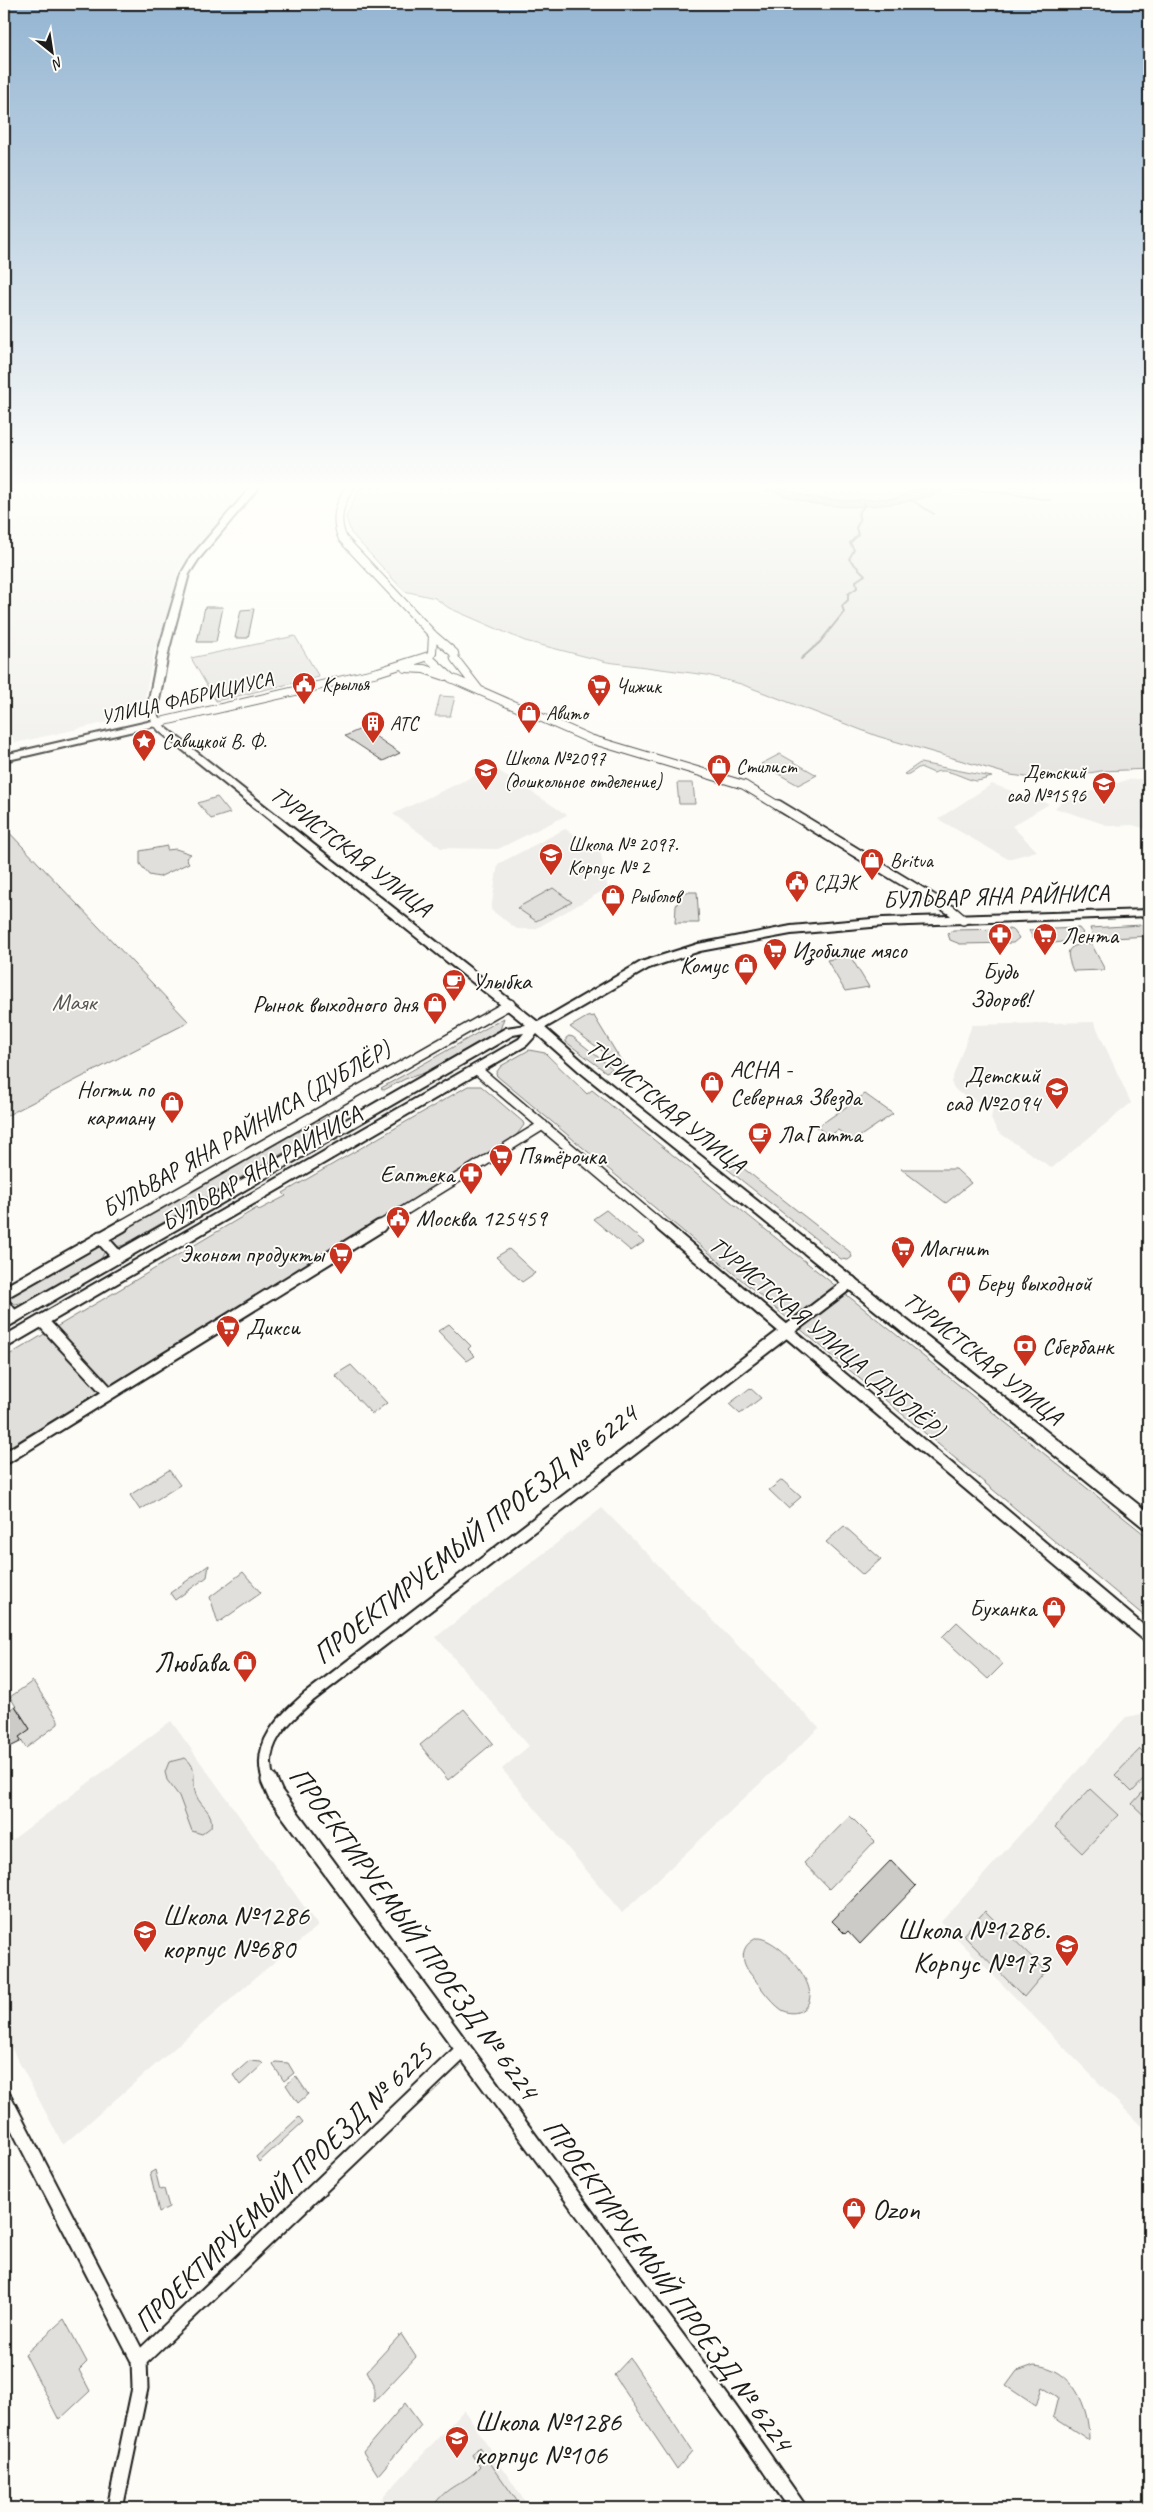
<svg xmlns="http://www.w3.org/2000/svg" width="1153" height="2512" font-family="Caveat,sans-serif">
<rect width="100%" height="100%" fill="#fdfcf7"/>
<filter id="ink" filterUnits="userSpaceOnUse"><feTurbulence type="fractalNoise" baseFrequency=".02" numOctaves="2"/><feDisplacementMap in="SourceGraphic" scale="10" xChannelSelector="R" yChannelSelector="G"/><feConvolveMatrix kernelMatrix="1 2 1 2 8 2 1 2 1" color-interpolation-filters="sRGB"/></filter>
<g filter="url(#ink)">
<path fill="#eeede9" d="M 4,487 L 248,487 L 178,571 L 159,648 L 155,648 L 142,711 L 131,714 L 131,717 L 15,743 L 10,732 L 4,733 Z
M 493,767 L 567,815 L 498,849 L 441,848 L 393,814 Z
M 1140,779 L 1149,781 L 1149,830 L 1133,825 L 1110,826 L 1055,808 L 1062,801 L 1076,796 L 1127,780 Z
M 992,784 L 1049,804 L 1012,826 L 1037,851 L 1008,859 L 938,819 Z
M 565,829 L 600,851 L 608,888 L 535,929 L 517,929 L 491,910 L 498,864 Z
M 1094,1022 L 1131,1103 L 1052,1168 L 998,1132 L 991,1119 L 993,1108 L 959,1093 L 954,1088 L 951,1082 L 972,1025 Z
M 602,1508 L 819,1728 L 622,1913 L 502,1769 L 529,1746 L 436,1637 Z
M 1144,1714 L 1149,1718 L 1149,2134 L 941,1922 L 1126,1717 Z
M 171,1721 L 318,1926 L 254,1979 L 63,2145 L 4,2034 L 4,1846 Z
M 464,2410 L 529,2508 L 373,2508 Z"/>
<path fill="#e0dfdb" stroke="#7e7e7c" d="M 360,487 L 765,487 L 766,490 C 775,488 800,502 813,504 C 847,508 900,506 933,495 C 938,493 942,489 947,487 L 1149,487 L 1149,769 L 1101,771 L 1047,780 L 1011,775 L 877,736 L 741,684 L 707,675 L 607,662 L 525,641 L 449,608 L 435,598 L 404,591 L 351,533 L 346,517 Z
M 780,487 L 919,487 L 898,498 L 846,501 L 808,497 Z
M 295,636 L 319,677 L 216,701 L 191,658 Z
M 440,696 L 455,697 L 450,716 L 435,716 Z
M 780,754 L 817,775 L 798,785 L 761,764 Z
M 920,763 L 992,777 C 987,778 981,781 976,781 C 963,779 946,766 934,773 L 920,767 L 907,775 L 904,774 Z
M 693,783 L 695,804 L 679,804 L 677,783 Z
M 217,797 L 230,813 L 211,819 L 198,803 Z
M 4,827 L 189,1022 L 4,1117 Z
M 167,846 L 167,850 L 176,849 L 191,854 L 186,858 L 189,863 L 159,877 L 149,875 L 140,864 L 140,851 Z
M 553,888 L 572,902 L 536,921 L 517,908 Z
M 682,892 L 697,892 L 699,923 L 675,923 L 676,906 Z
M 1142,925 L 1149,936 L 1094,939 L 1090,928 Z
M 1079,928 L 1083,933 L 1077,939 C 1060,942 1036,950 1029,930 Z
M 1009,929 L 1014,931 L 1019,938 L 1013,943 L 960,944 L 950,940 L 948,934 L 953,930 Z
M 1091,943 L 1105,970 L 1073,971 C 1064,948 1067,946 1091,943 Z
M 850,956 L 869,987 L 845,991 L 827,960 Z
M 594,1016 L 625,1067 L 625,1068 L 570,1027 L 587,1017 Z
M 504,1018 L 500,1030 L 424,1073 L 405,1079 L 384,1090 L 381,1088 Z
M 569,1036 L 573,1037 L 613,1069 L 606,1072 L 566,1042 L 566,1038 Z
M 529,1050 L 545,1053 L 587,1094 L 592,1090 L 1149,1538 L 1149,1620 L 497,1076 L 496,1073 L 501,1066 Z
M 468,1086 L 481,1086 L 523,1122 L 524,1125 L 515,1137 L 4,1450 L 4,1358 L 257,1208 L 259,1210 L 286,1196 L 283,1193 Z
M 865,1094 L 893,1114 L 853,1141 L 838,1130 L 829,1136 L 817,1127 Z
M 326,1113 L 329,1116 L 315,1124 L 319,1129 L 304,1141 L 124,1245 L 116,1247 L 110,1243 L 109,1237 L 113,1237 L 315,1122 L 313,1120 Z
M 734,1161 L 850,1252 L 852,1257 L 848,1260 L 841,1259 L 726,1168 L 725,1165 Z
M 901,1169 L 956,1169 L 971,1183 L 946,1203 Z
M 606,1210 L 644,1242 L 631,1251 L 593,1219 Z
M 99,1244 L 105,1251 L 101,1259 L 26,1302 L 15,1304 L 8,1300 L 8,1295 Z
M 509,1249 L 535,1273 L 522,1282 L 496,1257 Z
M 449,1324 L 471,1346 L 468,1349 L 475,1356 L 467,1361 L 438,1331 Z
M 351,1365 L 387,1403 L 372,1414 L 335,1375 Z
M 750,1388 L 761,1398 L 740,1414 L 729,1404 Z
M 169,1470 L 180,1485 L 140,1510 L 130,1495 Z
M 782,1480 L 801,1497 L 788,1508 L 769,1490 Z
M 844,1526 L 881,1559 L 863,1575 L 826,1542 Z
M 209,1565 L 207,1577 L 175,1600 L 170,1593 Z
M 243,1572 L 261,1593 L 218,1623 L 210,1597 Z
M 957,1622 L 1003,1664 L 988,1679 L 942,1637 Z
M 33,1681 L 58,1720 L 58,1724 L 26,1748 L 19,1737 L 30,1729 L 10,1697 Z
M 464,1709 L 493,1743 L 448,1780 L 420,1745 Z
M 1140,1749 L 1149,1758 L 1149,1774 L 1132,1792 L 1115,1775 Z
M 185,1758 C 199,1768 191,1781 196,1795 C 201,1808 214,1811 211,1827 L 202,1834 L 192,1831 L 179,1796 L 167,1780 L 165,1772 L 169,1762 Z
M 1149,1785 L 1149,1820 L 1132,1804 Z
M 1090,1789 L 1118,1815 L 1082,1853 L 1055,1827 Z
M 850,1816 L 875,1841 L 829,1889 L 804,1863 Z
M 985,1911 L 1046,1971 L 1024,1997 L 963,1935 Z
M 757,1938 C 778,1937 832,1995 800,2011 C 794,2014 788,2013 782,2010 C 769,2001 759,1984 749,1972 C 740,1959 741,1945 757,1938 Z
M 249,2061 L 261,2062 L 263,2064 L 240,2085 L 233,2075 Z
M 276,2062 L 288,2063 L 294,2073 L 284,2081 L 273,2065 Z
M 296,2076 L 308,2094 L 298,2103 L 286,2085 Z
M 299,2117 L 303,2122 L 259,2162 L 256,2157 Z
M 155,2170 L 160,2190 L 164,2189 L 169,2207 L 159,2212 L 150,2173 Z
M 64,2319 L 87,2362 L 79,2370 L 90,2391 L 59,2420 L 25,2354 Z
M 401,2334 L 416,2357 L 374,2402 L 374,2384 L 367,2371 Z
M 630,2358 L 692,2451 L 677,2469 L 614,2375 Z
M 1034,2365 C 1073,2368 1089,2405 1089,2440 L 1053,2417 L 1058,2397 L 1042,2387 L 1036,2406 L 1006,2386 L 1017,2371 Z
M 405,2403 L 421,2425 L 378,2475 L 363,2452 Z
M 479,2447 L 522,2508 L 432,2508 C 448,2483 463,2486 480,2467 L 472,2455 Z"/>
<path fill="#b7b6b2" stroke="#797876" d="M 765,487 L 780,487 L 808,497 L 846,501 L 898,498 L 919,487 L 947,487 C 942,490 938,493 933,495 C 901,506 844,510 811,503 C 794,500 779,493 764,489 Z"/>
<g fill="none" stroke-linecap="round" stroke-linejoin="round">
<path stroke="#797876" stroke-width="2" d="M 949,487 L 954,490 L 991,491 L 1050,500
M 911,500 L 934,514
M 801,659 L 820,642 L 844,612 L 842,606 L 848,600 L 848,594 L 857,588 L 856,581 L 865,575 L 849,559 L 854,550 L 850,543 L 858,535 L 856,528 L 860,520 L 858,514 L 864,506 L 863,503"/>
</g>
<path fill="#cccbc8" stroke="#1c1c1c" d="M 205,607 L 223,607 L 216,642 L 197,642 Z
M 254,609 L 248,638 L 235,638 L 241,610 Z
M 363,728 L 400,753 L 383,761 L 345,736 Z
M 15,1706 L 30,1729 L 19,1737 L 22,1741 L 4,1750 L 4,1715 Z
M 891,1860 L 916,1886 L 860,1944 L 848,1931 L 845,1934 L 832,1921 Z"/>
<g fill="none" stroke-linecap="round" stroke-linejoin="round">
<g stroke="#1c1c1c" stroke-width="12">
<path id="minor-far2" d="M 476,1069 L 663,1227
M 119,1227 L 510,1004
M 378,1227 L 543,1125"/>
</g>
<g stroke="#1c1c1c" stroke-width="15">
<path id="minor-far1" d="M 662,1226 L 1149,1637
M 100,1237 L 118,1257
M 4,1293 L 122,1226
M 4,1304 L 14,1317
M 42,1321 L 109,1393
M 4,1459 L 380,1226
M 269,1781 C 255,1745 284,1719 309,1697 L 851,1282"/>
</g>
<g stroke="#1c1c1c" stroke-width="19">
<path id="minor" d="M 269,1780 L 275,1794 L 730,2411 L 798,2508
M 4,2099 L 139,2360 L 140,2388 L 115,2508
M 139,2360 L 462,2051"/>
</g>
<g stroke="#1c1c1c" stroke-width="10">
<path id="tertiary-far1" d="M 350,487 C 339,504 334,520 343,539 L 433,635 L 454,653 L 455,659 L 479,690
M 433,635 L 432,653 L 429,658 L 451,678 L 590,739 L 744,785 L 780,807
M 405,668 L 424,669 L 445,676
M 156,723 L 378,672 L 429,656"/>
</g>
<g stroke="#1c1c1c" stroke-width="12">
<path id="tertiary" d="M 778,805 L 951,910 L 963,920"/>
</g>
<g stroke="#1c1c1c" stroke-width="4">
<path id="secondary" d="M 251,487 L 259,487 L 198,560 L 189,574 L 169,649 L 157,710 L 158,716 L 165,727 L 538,1022 L 641,962 L 698,944 L 791,926 L 883,918 L 1149,910 L 1149,916 L 883,926 L 791,934 L 700,951 L 649,968 L 545,1028 L 588,1066 L 1149,1513 L 1149,1529 L 1143,1527 L 580,1072 L 537,1034 L 527,1045 L 4,1349 L 4,1336 L 519,1039 L 524,1033 L 513,1035 L 4,1329 L 4,1316 L 506,1028 L 526,1025 L 159,731 L 155,726 L 4,761 L 4,755 L 152,721 L 147,710 L 159,649 L 181,574 L 191,557 Z"/>
</g>
<use href="#minor-far2" stroke="#fdfcf7" stroke-width="9"/>
<use href="#minor-far1" stroke="#fdfcf7" stroke-width="11"/>
<use href="#minor" stroke="#fdfcf7" stroke-width="15"/>
<use href="#tertiary-far1" stroke="#fdfcf7" stroke-width="8"/>
<use href="#tertiary" stroke="#fdfcf7" stroke-width="9"/>
<use href="#secondary" fill="#fdfcf7" fill-rule="evenodd"/>
</g>
</g>
<linearGradient id="sky" x2="0" y2="1"><stop stop-color="#94b5d2"/><stop offset="0.58" stop-color="#fefefb"/><stop offset="1" stop-color="#fefefb" stop-opacity="0"/></linearGradient>
<rect width="1153" height="839" fill="url(#sky)"/>
<defs>
<g id="civic-pin" transform="scale(1.25)"><path d="M0 17L-7.5 6A9.5 9.5 0 1 1 7.5 6Z" fill="#c8321e" stroke="#fdfcf7"/><path d="M-.6-6.5H3V-4.5H.6V-3L4-1V1h2V6H-6V1h2V-1L-.6-3ZM-1.2 2.5V6h2.4V2.5Z" fill="#fff"/></g>
<g id="supermarket-pin" transform="scale(1.25)"><path d="M0 17L-7.5 6A9.5 9.5 0 1 1 7.5 6Z" fill="#c8321e" stroke="#fdfcf7"/><path d="M-6-5.5h2.5l.6 2H6L4.5 2H-2.5L-4.4-4H-6ZM-1.5 3.2a1.3 1.3 0 1 0 .1 0ZM3 3.2a1.3 1.3 0 1 0 .1 0Z" fill="#fff"/></g>
<g id="shop-pin" transform="scale(1.25)"><path d="M0 17L-7.5 6A9.5 9.5 0 1 1 7.5 6Z" fill="#c8321e" stroke="#fdfcf7"/><path d="M-5-2.5h2.3a2.7 3.5 0 0 1 5.4 0H5L5.5 6h-11ZM-1.5-2.5h3a1.5 2.3 0 0 0-3 0Z" fill="#fff"/></g>
<g id="building-pin" transform="scale(1.25)"><path d="M0 17L-7.5 6A9.5 9.5 0 1 1 7.5 6Z" fill="#c8321e" stroke="#fdfcf7"/><path d="M-4-6H4V6H1V3H-1V6H-4ZM-2.5-4.3h1.7v1.8h-1.7ZM.8-4.3h1.7v1.8H.8ZM-2.5-1h1.7V.8h-1.7ZM.8-1h1.7V.8H.8Z" fill="#fff"/></g>
<g id="sight-pin" transform="scale(1.25)"><path d="M0 17L-7.5 6A9.5 9.5 0 1 1 7.5 6Z" fill="#c8321e" stroke="#fdfcf7"/><path d="M0-6L1.8-2.2L6-1.7L2.9 1.2L3.7 5.4L0 3.3L-3.7 5.4L-2.9 1.2L-6-1.7L-1.8-2.2Z" fill="#fff"/></g>
<g id="school-pin" transform="scale(1.25)"><path d="M0 17L-7.5 6A9.5 9.5 0 1 1 7.5 6Z" fill="#c8321e" stroke="#fdfcf7"/><path d="M0-5L7-2L0 1L-7-2ZM-4 1L0 2.5L4 1V4Q0 6-4 4Z" fill="#fff"/></g>
<g id="pharmacy-pin" transform="scale(1.25)"><path d="M0 17L-7.5 6A9.5 9.5 0 1 1 7.5 6Z" fill="#c8321e" stroke="#fdfcf7"/><path d="M-2-6h4v4h4v4h-4v4h-4v-4h-4v-4h4Z" fill="#fff"/></g>
<g id="cafe-pin" transform="scale(1.25)"><path d="M0 17L-7.5 6A9.5 9.5 0 1 1 7.5 6Z" fill="#c8321e" stroke="#fdfcf7"/><path d="M-5.5-4.5H6V0H3Q3 3.5 0 3.5H-2.5Q-5.5 3.5-5.5 0ZM3-3.2v2h1.7v-2ZM-6 4.5H4V6H-6Z" fill="#fff"/></g>
<g id="bank-pin" transform="scale(1.25)"><path d="M0 17L-7.5 6A9.5 9.5 0 1 1 7.5 6Z" fill="#c8321e" stroke="#fdfcf7"/><path d="M-6-4H6V4H-6ZM0-2.3a2.3 2.3 0 1 0 0 4.6a2.3 2.3 0 1 0 0-4.6Z" fill="#fff"/></g>
</defs>
<g fill-rule="evenodd">
<use href="#civic-pin" x="304" y="684"/>
<use href="#supermarket-pin" x="599" y="686"/>
<use href="#shop-pin" x="529" y="713"/>
<use href="#building-pin" x="373" y="723"/>
<use href="#sight-pin" x="144" y="741"/>
<use href="#shop-pin" x="719" y="766"/>
<use href="#school-pin" x="486" y="770"/>
<use href="#school-pin" x="1104" y="784"/>
<use href="#school-pin" x="551" y="855"/>
<use href="#shop-pin" x="872" y="860"/>
<use href="#civic-pin" x="797" y="882"/>
<use href="#shop-pin" x="613" y="896"/>
<use href="#pharmacy-pin" x="1000" y="935"/>
<use href="#supermarket-pin" x="1045" y="935"/>
<use href="#supermarket-pin" x="775" y="950"/>
<use href="#shop-pin" x="746" y="965"/>
<use href="#cafe-pin" x="454" y="981"/>
<use href="#shop-pin" x="435" y="1004"/>
<use href="#shop-pin" x="712" y="1083"/>
<use href="#school-pin" x="1057" y="1089"/>
<use href="#shop-pin" x="172" y="1103"/>
<use href="#cafe-pin" x="760" y="1134"/>
<use href="#supermarket-pin" x="501" y="1156"/>
<use href="#pharmacy-pin" x="471" y="1174"/>
<use href="#civic-pin" x="398" y="1218"/>
<use href="#supermarket-pin" x="903" y="1248"/>
<use href="#supermarket-pin" x="341" y="1254"/>
<use href="#shop-pin" x="959" y="1283"/>
<use href="#supermarket-pin" x="228" y="1327"/>
<use href="#bank-pin" x="1025" y="1346"/>
<use href="#shop-pin" x="1054" y="1608"/>
<use href="#shop-pin" x="245" y="1662"/>
<use href="#school-pin" x="145" y="1932"/>
<use href="#school-pin" x="1067" y="1946"/>
<use href="#shop-pin" x="854" y="2209"/>
<use href="#school-pin" x="457" y="2438"/>
</g>
<g text-anchor="middle" dominant-baseline="central" stroke-width="4" stroke-linejoin="round" paint-order="stroke">
<g font-size="20" fill="#1c1c1c" stroke="#fdfcf7" text-anchor="start">
<text x="322" y="684">Крылья</text>
<text x="616" y="686">Чижик</text>
<text x="546" y="713">Авито</text>
<text x="390" y="723">АТС</text>
<text x="162" y="741">Савицкой В. Ф.</text>
<text x="504" y="758">Школа №2097<tspan x="504" dy="23">(дошкольное отделение)</tspan></text>
<text x="736" y="766">Стилист</text>
<text x="1086" y="772" text-anchor="end">Детский<tspan x="1086" dy="23">сад №1596</tspan></text>
<text x="568" y="844">Школа № 2097.<tspan x="568" dy="23">Корпус № 2</tspan></text>
<text x="890" y="860">Britva</text>
<text x="814" y="882">СДЭК</text>
<text x="630" y="896">Рыболов</text>
</g>
<g font-size="20" fill="#1c1c1c" stroke="#fdfcf7">
<text transform="translate(187 698) rotate(-13)">УЛИЦА ФАБРИЦИУСА</text>
</g>
<g font-size="24" fill="#1c1c1c" stroke="#fdfcf7">
<text transform="translate(351 851) rotate(38)">ТУРИСТСКАЯ УЛИЦА</text>
<text transform="translate(996 896) rotate(-2)">БУЛЬВАР ЯНА РАЙНИСА</text>
<text transform="translate(666 1106) rotate(39)">ТУРИСТСКАЯ УЛИЦА</text>
<text transform="translate(246 1129) rotate(-30)">БУЛЬВАР ЯНА РАЙНИСА (ДУБЛЁР)</text>
<text transform="translate(261 1168) rotate(-30)">БУЛЬВАР ЯНА РАЙНИСА</text>
<text transform="translate(827 1337) rotate(40)">ТУРИСТСКАЯ УЛИЦА (ДУБЛЁР)</text>
<text transform="translate(983 1358) rotate(39)">ТУРИСТСКАЯ УЛИЦА</text>
</g>
<g font-size="24" fill="#1c1c1c" stroke="#fdfcf7" text-anchor="start">
<text x="1062" y="935">Лента</text>
<text x="792" y="950">Изобилие мясо</text>
<text x="728" y="965" text-anchor="end">Комус</text>
<text x="1000" y="971" text-anchor="middle">Будь<tspan x="1000" dy="28">Здоров!</tspan></text>
<text x="472" y="981">Улыбка</text>
<text x="418" y="1004" text-anchor="end">Рынок выходного дня</text>
<text x="730" y="1069">АСНА -<tspan x="730" dy="28">Северная Звезда</tspan></text>
<text x="1040" y="1075" text-anchor="end">Детский<tspan x="1040" dy="28">сад №2094</tspan></text>
<text x="154" y="1089" text-anchor="end">Ногти по<tspan x="154" dy="28">карману</tspan></text>
<text x="778" y="1134">ЛаГатта</text>
<text x="518" y="1156">Пятёрочка</text>
<text x="454" y="1174" text-anchor="end">Еаптека</text>
<text x="416" y="1218">Москва 125459</text>
<text x="920" y="1248">Магнит</text>
<text x="324" y="1254" text-anchor="end">Эконом продукты</text>
<text x="976" y="1283">Беру выходной</text>
<text x="246" y="1327">Дикси</text>
<text x="1042" y="1346">Сбербанк</text>
<text x="1036" y="1608" text-anchor="end">Буханка</text>
</g>
<g font-size="24" fill="#575655" stroke="#fdfcf7">
<text x="74" y="1002">Маяк</text>
</g>
<g font-size="29" fill="#1c1c1c" stroke="#fdfcf7">
<text transform="translate(475 1534) rotate(-38)">ПРОЕКТИРУЕМЫЙ ПРОЕЗД № 6224</text>
<text transform="translate(414 1933) rotate(54)">ПРОЕКТИРУЕМЫЙ ПРОЕЗД № 6224</text>
<text transform="translate(283 2187) rotate(-44)">ПРОЕКТИРУЕМЫЙ ПРОЕЗД № 6225</text>
<text transform="translate(668 2285) rotate(54)">ПРОЕКТИРУЕМЫЙ ПРОЕЗД № 6224</text>
</g>
<g font-size="29" fill="#1c1c1c" stroke="#fdfcf7" text-anchor="start">
<text x="228" y="1662" text-anchor="end">Любава</text>
<text x="162" y="1915">Школа №1286<tspan x="162" dy="33">корпус №680</tspan></text>
<text x="1050" y="1929" text-anchor="end">Школа №1286.<tspan x="1050" dy="33">Корпус №173</tspan></text>
<text x="872" y="2209">Ozon</text>
<text x="474" y="2421">Школа №1286<tspan x="474" dy="33">корпус №106</tspan></text>
</g>
</g>
<rect width="1153" height="2512" fill="none" stroke="#fdfcf7" stroke-width="20"/>
<rect x="10" y="10" width="1133" height="2492" fill="none" stroke="#1c1c1c" stroke-width="2" filter="url(#ink)"/>
<g transform="translate(52 52) rotate(150)" stroke="#fdfcf7" stroke-width="4" paint-order="stroke">
<path d="M0-4L9 19L0 12L-9 19Z" fill="#1c1c1c"/>
<text y="-8" font-size="14" font-weight="bold" text-anchor="middle" fill="#1c1c1c">N</text>
</g>
</svg>
